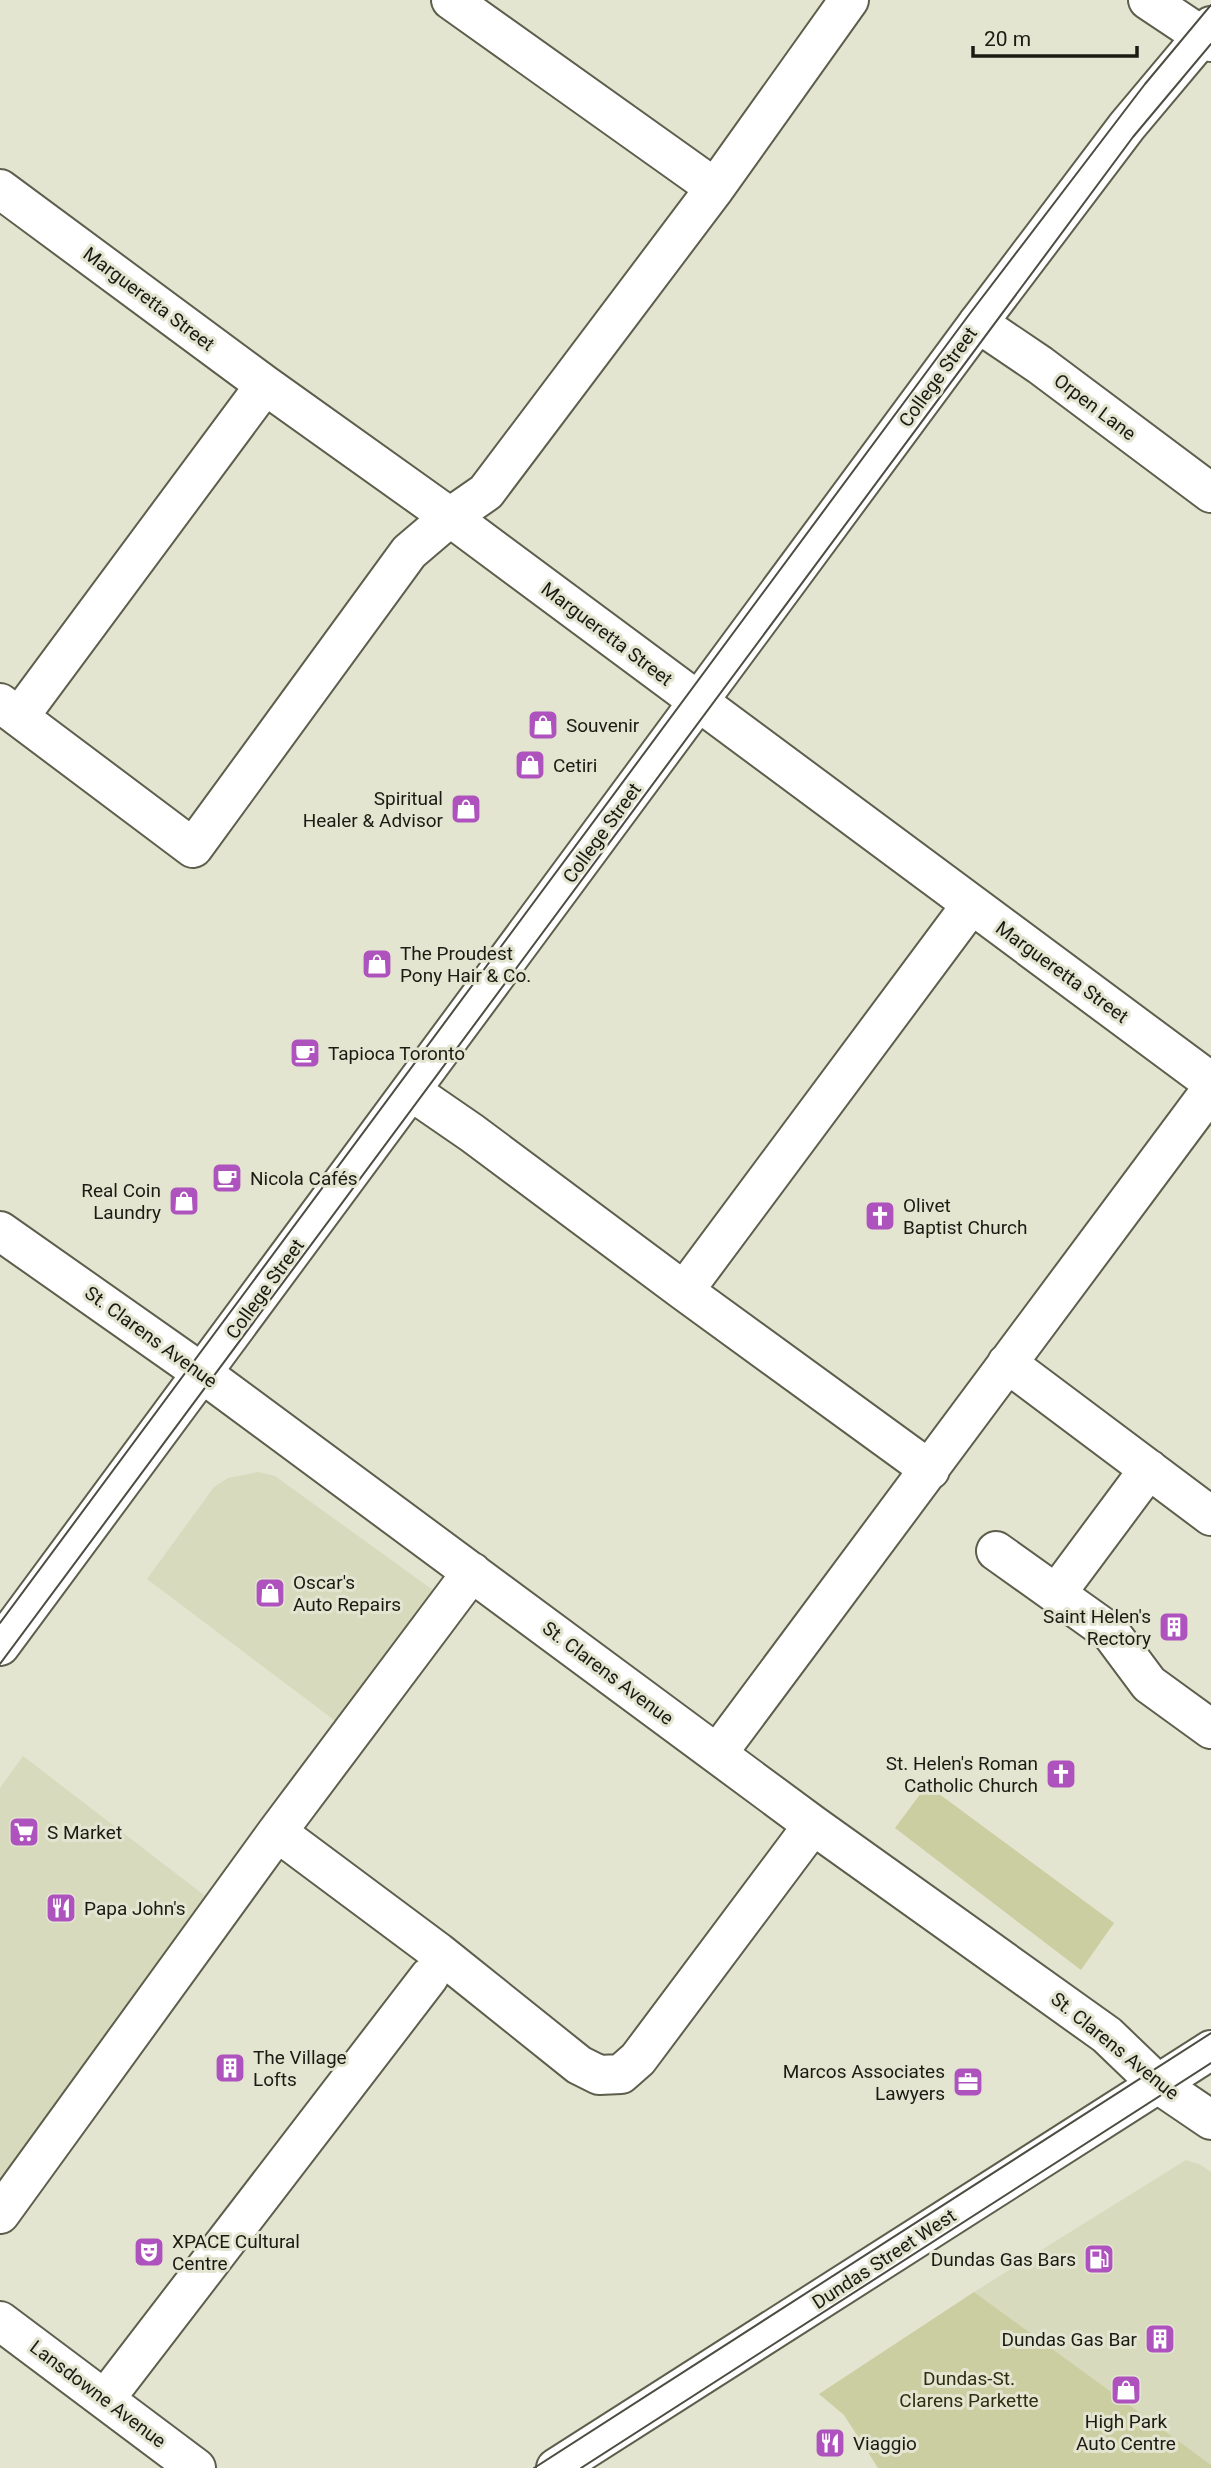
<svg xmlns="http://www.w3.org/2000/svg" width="1211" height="2468" font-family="Roboto,sans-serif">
<rect width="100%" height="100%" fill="#e3e5d0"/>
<path fill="#d7dabd" d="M 258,1472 L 275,1476 L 437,1593 L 342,1726 L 147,1579 L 214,1487 L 228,1478 Z
M 23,1756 L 230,1915 L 0,2223 L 0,1788 Z
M 1186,2160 L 1201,2165 L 1211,2172 L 1211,2465 L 974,2292 Z"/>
<path fill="#cbcea1" d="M 927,1785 L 1114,1923 L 1081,1970 L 895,1828 Z
M 974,2292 L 1188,2448 L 1211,2465 L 1211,2468 L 878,2468 L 844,2415 L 819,2394 Z"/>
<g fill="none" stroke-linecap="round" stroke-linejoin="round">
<g stroke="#5d5e4c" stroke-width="42">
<path id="minor" d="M 451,0 L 715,188
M 1148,0 L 1211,42
M 0,189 L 265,385 L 450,517 L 1211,1082
M 978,323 L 1040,365 L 1211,493
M 0,703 L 193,848 L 409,552 L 450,517 L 486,492 L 715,188 L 849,0
M 19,717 L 265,385
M 411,1091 L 472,1133 L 684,1291 L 930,1470
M 0,1231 L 202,1373 L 813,1825 L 1107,2035 L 1158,2084 L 1211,2120
M 684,1291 L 971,905
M 1007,1363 L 1211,1516
M 996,1551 L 1111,1633 L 1149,1684 L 1211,1729
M 472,1572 L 277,1832 L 438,1952 L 579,2065 L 599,2075 L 621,2074 L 638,2059 L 813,1825
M 1056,1594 L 1149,1469
M 717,1754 L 1211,1090
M 0,2214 L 277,1832
M 0,2321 L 196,2468
M 105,2399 L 429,1977"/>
</g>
<g stroke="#5d5e4c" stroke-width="42">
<path id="major" d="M 0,1646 L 978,323 L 1127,126 L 1211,26
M 556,2468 L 1211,2050"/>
</g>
<use href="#minor" stroke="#fff" stroke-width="38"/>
<use href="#major" stroke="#fff" stroke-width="38"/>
<path stroke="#4d4d43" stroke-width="2" d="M 0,1623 L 968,316 L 1145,84 L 1211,5
M 0,1664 L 1133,137 L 1211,44
M 534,2468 L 1211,2033
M 581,2468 L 1211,2063"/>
</g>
<defs>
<g id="shop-square" transform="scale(1.575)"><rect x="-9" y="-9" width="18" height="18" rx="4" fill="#ae53be" stroke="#e3e5d0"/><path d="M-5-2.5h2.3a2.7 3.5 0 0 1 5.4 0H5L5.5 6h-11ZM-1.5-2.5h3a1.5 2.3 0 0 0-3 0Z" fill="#fff"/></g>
<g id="cafe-square" transform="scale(1.575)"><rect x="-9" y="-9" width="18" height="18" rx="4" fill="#ae53be" stroke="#e3e5d0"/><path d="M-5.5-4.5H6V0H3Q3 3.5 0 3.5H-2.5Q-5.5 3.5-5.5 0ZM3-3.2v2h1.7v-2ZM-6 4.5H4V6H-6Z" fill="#fff"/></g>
<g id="church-square" transform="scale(1.575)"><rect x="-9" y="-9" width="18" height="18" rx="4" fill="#ae53be" stroke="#e3e5d0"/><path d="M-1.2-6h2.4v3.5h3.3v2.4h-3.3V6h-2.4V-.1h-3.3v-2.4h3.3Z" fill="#fff"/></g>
<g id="building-square" transform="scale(1.575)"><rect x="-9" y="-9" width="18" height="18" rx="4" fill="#ae53be" stroke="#e3e5d0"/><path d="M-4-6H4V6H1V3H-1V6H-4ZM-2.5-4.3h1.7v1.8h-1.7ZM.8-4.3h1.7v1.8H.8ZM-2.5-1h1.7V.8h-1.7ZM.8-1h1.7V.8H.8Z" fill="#fff"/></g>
<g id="supermarket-square" transform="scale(1.575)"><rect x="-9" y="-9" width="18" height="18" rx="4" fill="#ae53be" stroke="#e3e5d0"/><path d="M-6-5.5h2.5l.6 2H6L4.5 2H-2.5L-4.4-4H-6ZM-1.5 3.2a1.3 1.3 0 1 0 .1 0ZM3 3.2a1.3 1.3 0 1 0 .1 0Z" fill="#fff"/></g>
<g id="restaurant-square" transform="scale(1.575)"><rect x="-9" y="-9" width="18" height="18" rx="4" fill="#ae53be" stroke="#e3e5d0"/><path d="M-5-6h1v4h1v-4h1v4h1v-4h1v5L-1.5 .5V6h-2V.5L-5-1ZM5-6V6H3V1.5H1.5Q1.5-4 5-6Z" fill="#fff"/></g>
<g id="office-square" transform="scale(1.575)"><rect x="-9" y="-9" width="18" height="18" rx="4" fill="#ae53be" stroke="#e3e5d0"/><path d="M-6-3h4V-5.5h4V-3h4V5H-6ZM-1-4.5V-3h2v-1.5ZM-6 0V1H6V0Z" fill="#fff"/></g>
<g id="theatre-square" transform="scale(1.575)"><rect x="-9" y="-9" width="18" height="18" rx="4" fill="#ae53be" stroke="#e3e5d0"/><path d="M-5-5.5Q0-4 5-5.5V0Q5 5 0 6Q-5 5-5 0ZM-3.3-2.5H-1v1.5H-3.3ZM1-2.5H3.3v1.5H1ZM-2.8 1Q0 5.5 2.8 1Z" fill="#fff"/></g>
<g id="fuel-square" transform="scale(1.575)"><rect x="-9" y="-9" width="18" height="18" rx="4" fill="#ae53be" stroke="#e3e5d0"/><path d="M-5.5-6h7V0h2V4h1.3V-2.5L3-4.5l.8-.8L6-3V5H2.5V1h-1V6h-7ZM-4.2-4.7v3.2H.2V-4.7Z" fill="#fff"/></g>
</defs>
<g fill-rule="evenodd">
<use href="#shop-square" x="543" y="725"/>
<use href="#shop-square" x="530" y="765"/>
<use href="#shop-square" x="466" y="809"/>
<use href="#shop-square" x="377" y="964"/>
<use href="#cafe-square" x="305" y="1053"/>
<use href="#cafe-square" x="227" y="1178"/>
<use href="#shop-square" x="184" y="1201"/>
<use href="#church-square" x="880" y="1216"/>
<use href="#shop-square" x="270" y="1593"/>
<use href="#building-square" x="1174" y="1627"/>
<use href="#church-square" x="1061" y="1774"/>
<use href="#supermarket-square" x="24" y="1832"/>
<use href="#restaurant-square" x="61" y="1908"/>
<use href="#building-square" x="230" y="2068"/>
<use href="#office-square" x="968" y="2082"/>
<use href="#theatre-square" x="149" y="2252"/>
<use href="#fuel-square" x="1099" y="2259"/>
<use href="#building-square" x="1160" y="2339"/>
<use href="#shop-square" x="1126" y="2390"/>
<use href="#restaurant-square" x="830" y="2443"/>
</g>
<g text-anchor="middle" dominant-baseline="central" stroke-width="6" stroke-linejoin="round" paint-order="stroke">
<g font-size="19" fill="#1b1b14" stroke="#e3e5d0">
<text transform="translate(149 299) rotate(37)">Margueretta Street</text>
<text transform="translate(938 377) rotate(-54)">College Street</text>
<text transform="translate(1095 407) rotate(37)">Orpen Lane</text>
<text transform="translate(607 634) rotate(37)">Margueretta Street</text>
<text transform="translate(602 833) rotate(-54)">College Street</text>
<text transform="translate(1062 972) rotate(36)">Margueretta Street</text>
<text transform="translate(265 1289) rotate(-54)">College Street</text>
<text transform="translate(151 1337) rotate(36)">St. Clarens Avenue</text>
<text transform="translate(608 1673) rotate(37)">St. Clarens Avenue</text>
<text transform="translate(1115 2046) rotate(39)">St. Clarens Avenue</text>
<text transform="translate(884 2259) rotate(-33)">Dundas Street West</text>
<text transform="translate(98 2394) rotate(37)">Lansdowne Avenue</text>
</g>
<g font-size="19" fill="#1b1b14" stroke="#e3e5d0" text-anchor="start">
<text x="566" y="725">Souvenir</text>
<text x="553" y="765">Cetiri</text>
<text x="443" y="798" text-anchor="end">Spiritual<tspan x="443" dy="22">Healer &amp; Advisor</tspan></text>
<text x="400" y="953">The Proudest<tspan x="400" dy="22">Pony Hair &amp; Co.</tspan></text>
<text x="328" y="1053">Tapioca Toronto</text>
<text x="250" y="1178">Nicola Cafés</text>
<text x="161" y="1190" text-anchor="end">Real Coin<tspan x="161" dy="22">Laundry</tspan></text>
<text x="903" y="1205">Olivet<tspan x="903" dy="22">Baptist Church</tspan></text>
<text x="293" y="1582">Oscar's<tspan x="293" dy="22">Auto Repairs</tspan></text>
<text x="1151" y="1616" text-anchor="end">Saint Helen's<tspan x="1151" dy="22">Rectory</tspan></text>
<text x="1038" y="1763" text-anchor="end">St. Helen's Roman<tspan x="1038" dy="22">Catholic Church</tspan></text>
<text x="47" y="1832">S Market</text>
<text x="84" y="1908">Papa John's</text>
<text x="253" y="2057">The Village<tspan x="253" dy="22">Lofts</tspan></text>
<text x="945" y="2071" text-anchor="end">Marcos Associates<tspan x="945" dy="22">Lawyers</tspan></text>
<text x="172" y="2241">XPACE Cultural<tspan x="172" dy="22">Centre</tspan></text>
<text x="1076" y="2259" text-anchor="end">Dundas Gas Bars</text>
<text x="1137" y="2339" text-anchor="end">Dundas Gas Bar</text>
<text x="1126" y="2421" text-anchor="middle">High Park<tspan x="1126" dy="22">Auto Centre</tspan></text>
<text x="853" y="2443">Viaggio</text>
</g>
<g font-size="19" fill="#2e2f10" stroke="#e3e5d0">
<text x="969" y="2378">Dundas-St.<tspan x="969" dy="22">Clarens Parkette</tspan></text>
</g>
</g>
<path d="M973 46v10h164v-10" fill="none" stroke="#1b1b14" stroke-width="3.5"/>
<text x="984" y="46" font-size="21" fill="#1b1b14" stroke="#e3e5d0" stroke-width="5" paint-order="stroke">20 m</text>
</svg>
